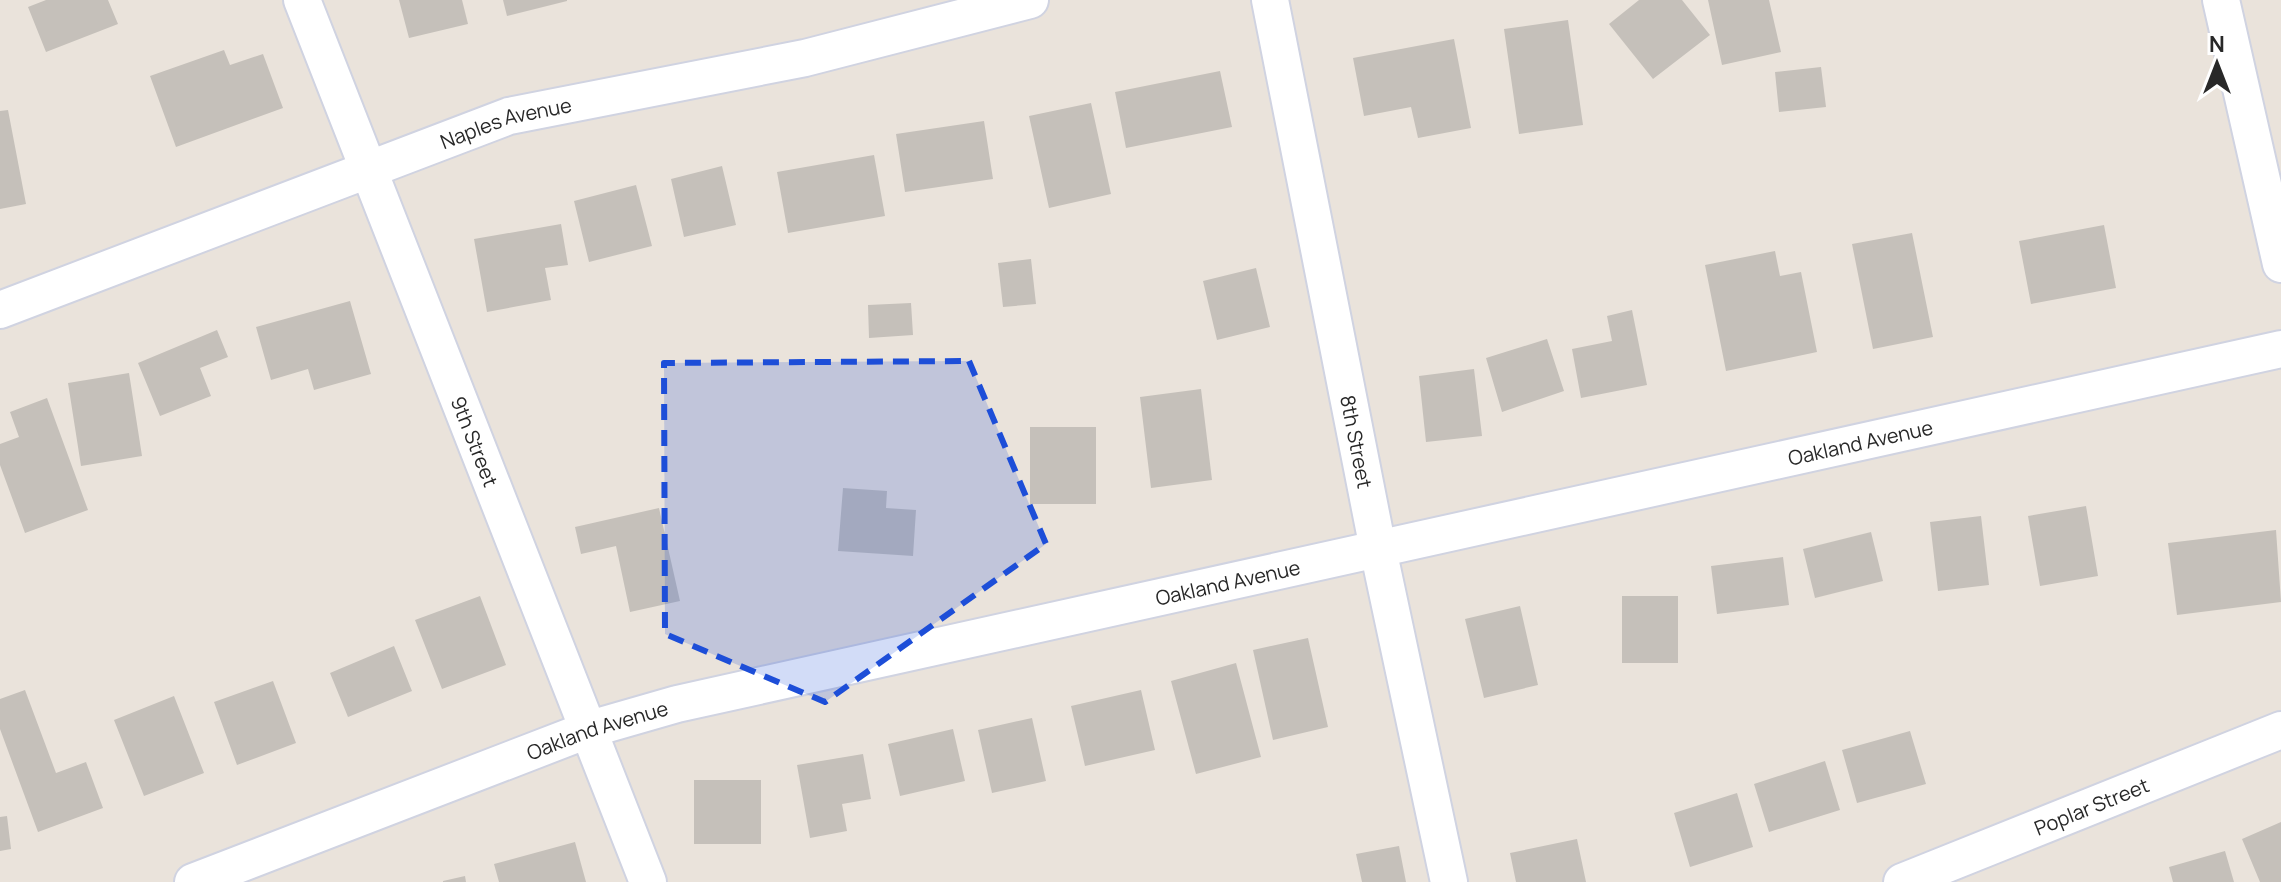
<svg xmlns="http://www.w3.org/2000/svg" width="2281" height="882" font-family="Manrope,sans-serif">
<rect width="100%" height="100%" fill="#eae3db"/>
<path fill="#c5c0ba" d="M 46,0 L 108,0 L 118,24 L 46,52 L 28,7 Z
M 399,0 L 462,0 L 468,24 L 409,38 Z
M 503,0 L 567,0 L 567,1 L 507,16 Z
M 1639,0 L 1682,0 L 1710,35 L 1653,79 L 1609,24 Z
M 1708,0 L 1769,0 L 1781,52 L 1722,65 Z
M 1568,20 L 1583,125 L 1519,134 L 1504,29 Z
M 1454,39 L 1471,128 L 1418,138 L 1411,107 L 1364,116 L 1353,58 Z
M 224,50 L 230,65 L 263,54 L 283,108 L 176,147 L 150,76 Z
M 1821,67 L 1826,107 L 1779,112 L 1775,72 Z
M 1220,71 L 1232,127 L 1126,148 L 1115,92 Z
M 1091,103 L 1111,194 L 1049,208 L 1029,116 Z
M 8,110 L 26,204 L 0,209 L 0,111 Z
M 984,121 L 993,179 L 905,192 L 896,134 Z
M 874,155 L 885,216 L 788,233 L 777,172 Z
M 722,166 L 736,225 L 684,237 L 671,179 Z
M 636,185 L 652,246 L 589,262 L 574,201 Z
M 561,224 L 568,265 L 545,268 L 551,300 L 487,312 L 474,239 Z
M 2104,225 L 2116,288 L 2031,304 L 2019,241 Z
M 1912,233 L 1933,337 L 1873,349 L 1852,244 Z
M 1775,251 L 1780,276 L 1801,272 L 1817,352 L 1726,371 L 1705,265 Z
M 1031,259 L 1036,304 L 1003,307 L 998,263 Z
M 1256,268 L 1270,327 L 1217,340 L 1203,281 Z
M 350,301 L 371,374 L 314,390 L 308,369 L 271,380 L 256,327 Z
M 911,303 L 913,335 L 869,338 L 868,305 Z
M 1632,310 L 1647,385 L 1581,398 L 1572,349 L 1612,341 L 1607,316 Z
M 217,330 L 228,357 L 200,368 L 211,396 L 160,416 L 138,363 Z
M 1547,339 L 1564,391 L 1502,412 L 1486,358 Z
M 1474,369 L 1482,436 L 1426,442 L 1419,376 Z
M 129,373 L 142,456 L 81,466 L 68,383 Z
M 1201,389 L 1212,480 L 1151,488 L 1140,397 Z
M 47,398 L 88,510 L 25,533 L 0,465 L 0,444 L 19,437 L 10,412 Z
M 1030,427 L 1096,427 L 1096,504 L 1030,504 Z
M 843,488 L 887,491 L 886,508 L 916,510 L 913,556 L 838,551 Z
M 2086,506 L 2098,576 L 2040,586 L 2028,516 Z
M 659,508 L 680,601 L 630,612 L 616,546 L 581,554 L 575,527 Z
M 1981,516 L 1989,585 L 1938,591 L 1930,522 Z
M 2276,530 L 2281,602 L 2177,615 L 2168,543 Z
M 1871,532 L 1883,581 L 1815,598 L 1803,549 Z
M 1783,557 L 1789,605 L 1717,614 L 1711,566 Z
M 480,596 L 506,665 L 442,689 L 415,620 Z
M 1622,596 L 1678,596 L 1678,663 L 1622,663 Z
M 1520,606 L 1538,685 L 1484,698 L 1465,619 Z
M 1308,638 L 1328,727 L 1273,740 L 1253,650 Z
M 394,646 L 412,691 L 348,717 L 330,673 Z
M 1236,663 L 1261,757 L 1196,774 L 1171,681 Z
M 273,681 L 296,743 L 237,765 L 214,702 Z
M 25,690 L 56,773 L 86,762 L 103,808 L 38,832 L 0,729 L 0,699 Z
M 1141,690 L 1155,750 L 1085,766 L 1071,706 Z
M 174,696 L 204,773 L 144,796 L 114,720 Z
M 1032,718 L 1046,781 L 992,793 L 978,730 Z
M 953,729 L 965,781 L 900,796 L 888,744 Z
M 1910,731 L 1926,784 L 1857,803 L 1842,750 Z
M 863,754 L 871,799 L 842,804 L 847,831 L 810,838 L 797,765 Z
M 1825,761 L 1840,810 L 1769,832 L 1754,784 Z
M 694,780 L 761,780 L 761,844 L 694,844 Z
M 1737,793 L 1753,847 L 1690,867 L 1674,813 Z
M 7,816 L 11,849 L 0,851 L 0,817 Z
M 2281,822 L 2281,882 L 2260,882 L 2242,839 Z
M 1577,839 L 1586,882 L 1516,882 L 1510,853 Z
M 575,842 L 586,882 L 499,882 L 494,864 Z
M 1399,846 L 1406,882 L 1362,882 L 1356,854 Z
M 2225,851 L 2234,882 L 2173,882 L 2169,867 Z
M 465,876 L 466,882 L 443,882 L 443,881 Z"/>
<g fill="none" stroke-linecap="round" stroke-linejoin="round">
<g stroke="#d0d3e1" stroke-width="40">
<g id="minor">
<path id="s1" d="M 302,0 L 648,882"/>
<path id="s2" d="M 1270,0 L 1378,549 L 1449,882"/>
<path d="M 2221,0 L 2281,264"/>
<path id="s3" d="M 0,310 L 509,116 L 805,58 L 1030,0"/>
<path id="s4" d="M 193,882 L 590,729 L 677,704 L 2281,349"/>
<path id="s5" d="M 1902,882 L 2281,730"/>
</g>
</g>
<use href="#minor" stroke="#fff" stroke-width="36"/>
</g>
<path fill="#1d4ed8" fill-opacity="0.2" stroke="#1d4ed8" stroke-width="6" stroke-dasharray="16 10" stroke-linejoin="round" d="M 969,361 L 1046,544 L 825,702 L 665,634 L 664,363 Z"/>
<g text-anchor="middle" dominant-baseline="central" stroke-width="6" stroke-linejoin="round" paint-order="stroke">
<g font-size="20" fill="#282828" stroke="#fff">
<text stroke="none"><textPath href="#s3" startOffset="540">Naples Avenue</textPath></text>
<text stroke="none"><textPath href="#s1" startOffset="474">9th Street</textPath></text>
<text stroke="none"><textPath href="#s2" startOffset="450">8th Street</textPath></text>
<text stroke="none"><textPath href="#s4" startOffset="1728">Oakland Avenue</textPath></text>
<text stroke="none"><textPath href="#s4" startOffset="1080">Oakland Avenue</textPath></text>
<text stroke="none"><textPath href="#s4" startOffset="432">Oakland Avenue</textPath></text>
<text stroke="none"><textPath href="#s5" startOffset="204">Poplar Street</textPath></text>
</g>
</g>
<g transform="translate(2217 64)" stroke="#ffffff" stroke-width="6" paint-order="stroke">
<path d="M0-6L14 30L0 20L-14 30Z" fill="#282828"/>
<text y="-12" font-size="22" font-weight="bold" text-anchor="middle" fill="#282828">N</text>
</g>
</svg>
